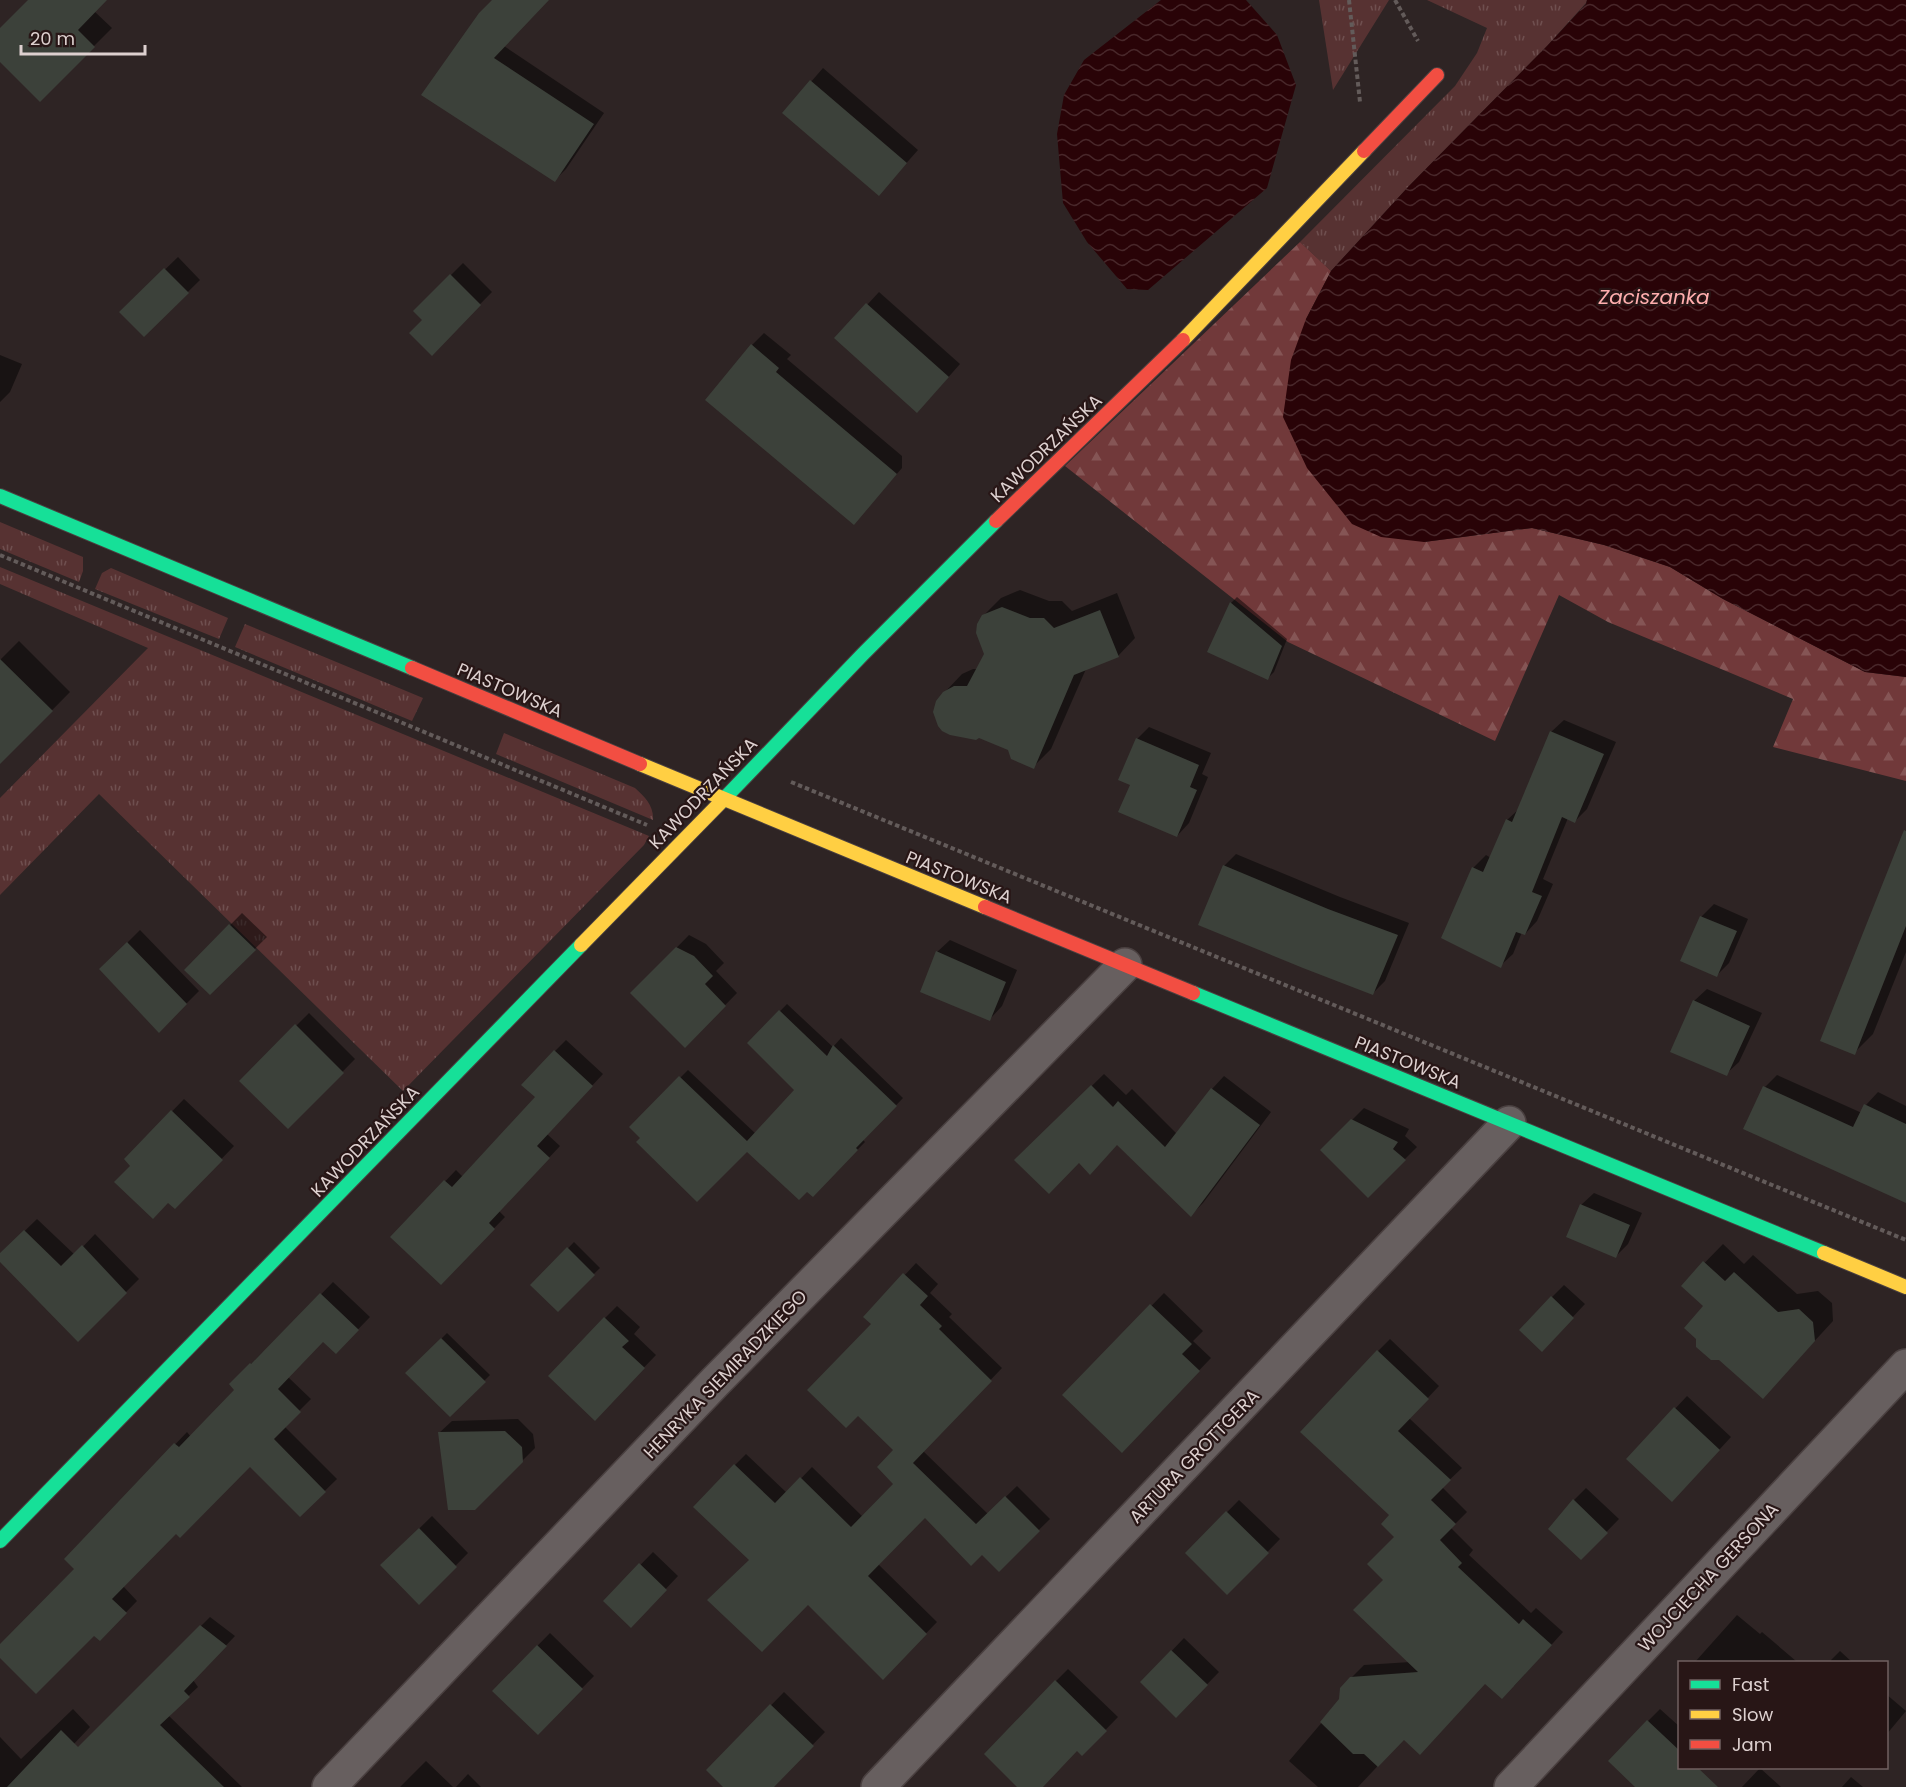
<svg xmlns="http://www.w3.org/2000/svg" width="1906" height="1787" font-family="Poppins,sans-serif">
<defs>
<pattern id="grass-tufts" width="24" height="20" patternUnits="userSpaceOnUse" patternTransform="scale(1.5)"><rect width="24" height="20" fill="#573232"/><path d="M3 7l-1-3M5 7V3M7 7l1-3M15 17l-1-3M17 17v-4M19 17l1-3" fill="none" stroke="#6f4f4f"/></pattern>
<pattern id="forest-firs" width="22" height="20" patternUnits="userSpaceOnUse" patternTransform="scale(1.5)"><rect width="22" height="20" fill="#71393a"/><path d="M5 1l3.5 6h-7zM16 11l3.5 6h-7z" fill="#855555"/></pattern>
<pattern id="water-waves" width="16" height="10" patternUnits="userSpaceOnUse" patternTransform="scale(1.5)"><rect width="16" height="10" fill="#290307"/><path d="M0 5q4-4 8 0t8 0" fill="none" stroke="#48272a"/></pattern>
</defs>
<rect width="100%" height="100%" fill="#2e2424"/>
<path fill="url(#grass-tufts)" d="M 1319,0 L 1389,0 L 1333,90 Z
M 1427,0 L 1587,0 L 1586,3 L 1547,46 L 1408,187 L 1331,271 L 1300,242 L 1455,86 L 1477,53 L 1487,28 Z
M 0,522 L 83,557 L 83,571 L 79,582 L 0,549 Z
M 0,567 L 649,836 L 644,845 L 403,1091 L 99,794 L 0,895 L 0,798 L 148,648 L 0,584 Z
M 111,568 L 228,618 L 219,639 L 95,589 L 102,573 Z
M 245,624 L 423,698 L 412,721 L 235,647 Z
M 504,733 L 635,788 C 645,797 654,806 653,820 L 496,754 Z"/>
<path fill="url(#forest-firs)" d="M 1300,242 L 1331,271 L 1306,319 L 1424,542 L 1532,528 L 1604,545 L 1670,567 L 1723,599 L 1865,672 L 1906,677 L 1906,781 L 1773,747 L 1793,699 L 1608,622 L 1559,595 L 1495,741 L 1288,642 L 1065,466 Z"/>
<path fill="url(#water-waves)" d="M 1161,0 L 1246,0 L 1277,35 L 1296,85 L 1267,188 L 1148,290 L 1127,289 L 1087,242 L 1063,203 L 1057,134 L 1064,95 L 1084,60 Z
M 1587,0 L 1906,0 L 1906,677 L 1865,672 L 1723,599 L 1670,567 L 1604,545 L 1532,528 L 1424,542 L 1381,537 L 1352,524 L 1307,468 L 1283,417 L 1291,360 L 1306,319 L 1331,271 L 1408,187 L 1547,46 L 1586,4 Z"/>
<path fill="#0007" d="M 30,0 L 105,0 L 94,11 L 112,28 L 40,100 L 0,60 L 0,30 Z
M 494,0 L 543,0 L 504,46 L 604,113 L 566,169 L 555,180 L 424,95 Z
M 823,68 L 918,150 L 879,194 L 784,113 Z
M 178,257 L 200,280 L 144,335 L 121,312 Z
M 463,263 L 492,292 L 432,353 L 424,320 L 415,311 Z
M 879,292 L 960,364 L 930,398 L 867,305 Z
M 764,333 L 791,355 L 787,359 L 902,456 L 902,468 L 854,523 L 752,345 Z
M 0,355 L 22,364 L 10,392 L 0,402 Z
M 1020,590 L 1049,601 L 1062,601 L 1072,611 L 1117,593 L 1135,638 L 1118,656 L 1086,669 L 1051,749 L 1033,767 L 1009,749 L 944,693 L 962,674 L 973,669 L 978,669 L 986,654 L 983,616 L 1001,598 Z
M 1237,597 L 1287,639 L 1274,672 L 1268,678 L 1209,652 L 1231,603 Z
M 19,641 L 70,692 L 0,763 L 0,660 Z
M 1564,720 L 1616,742 L 1587,809 L 1575,821 L 1568,818 L 1543,879 L 1553,884 L 1537,921 L 1525,934 L 1522,932 L 1513,954 L 1500,966 L 1473,868 L 1486,855 L 1491,858 L 1507,820 L 1519,809 L 1551,732 Z
M 1149,727 L 1211,753 L 1202,774 L 1208,777 L 1189,823 L 1177,836 L 1132,785 L 1137,739 Z
M 1906,830 L 1906,952 L 1873,1034 L 1854,1053 L 1822,1040 Z
M 1236,854 L 1340,897 L 1409,923 L 1385,981 L 1373,993 L 1224,866 Z
M 1714,904 L 1748,919 L 1729,963 L 1717,975 L 1682,960 L 1702,916 Z
M 242,913 L 267,937 L 210,993 L 186,970 Z
M 140,930 L 199,991 L 159,1031 L 101,969 Z
M 689,935 L 706,944 L 724,963 L 716,971 L 737,993 L 685,1046 L 632,993 Z
M 950,940 L 1017,970 L 1002,1006 L 990,1019 L 937,952 Z
M 1707,989 L 1762,1013 L 1739,1062 L 1726,1074 L 1694,1001 Z
M 787,1004 L 833,1047 L 841,1038 L 903,1098 L 863,1140 L 865,1142 L 813,1195 L 747,1150 L 642,1138 L 631,1127 L 688,1070 L 756,1134 L 796,1090 L 749,1043 Z
M 309,1013 L 355,1059 L 288,1127 L 241,1081 Z
M 566,1040 L 603,1074 L 547,1134 L 560,1146 L 499,1211 L 505,1217 L 441,1283 L 392,1237 L 456,1170 L 463,1177 L 537,1097 L 555,1051 Z
M 1104,1074 L 1126,1095 L 1132,1089 L 1177,1134 L 1212,1089 L 1224,1076 L 1271,1112 L 1203,1203 L 1191,1215 L 1118,1144 L 1079,1161 L 1016,1160 Z
M 1777,1075 L 1862,1113 L 1866,1105 L 1878,1092 L 1906,1106 L 1906,1201 L 1765,1087 Z
M 184,1099 L 234,1146 L 175,1207 L 126,1159 Z
M 1364,1108 L 1409,1129 L 1405,1136 L 1417,1147 L 1368,1196 L 1322,1150 Z
M 1594,1193 L 1642,1213 L 1628,1244 L 1615,1257 L 1581,1205 Z
M 37,1219 L 75,1255 L 95,1234 L 139,1279 L 78,1340 L 0,1259 L 0,1255 Z
M 574,1242 L 600,1268 L 558,1309 L 533,1285 Z
M 1723,1244 L 1744,1264 L 1753,1255 L 1797,1294 L 1818,1291 L 1832,1303 L 1833,1321 L 1763,1397 L 1706,1306 L 1683,1285 Z
M 916,1263 L 938,1284 L 930,1293 L 952,1314 L 949,1317 L 1002,1368 L 923,1451 L 988,1514 L 1017,1486 L 1050,1519 L 999,1569 L 982,1552 L 925,1516 L 878,1564 L 937,1622 L 883,1678 L 808,1604 L 751,1560 L 735,1465 L 746,1454 L 787,1493 L 812,1467 L 863,1517 L 895,1484 L 895,1450 L 873,1324 L 866,1317 Z
M 333,1282 L 370,1317 L 336,1352 L 324,1340 L 288,1377 L 311,1399 L 284,1426 L 337,1479 L 300,1515 L 250,1465 L 176,1532 L 123,1586 L 137,1601 L 100,1639 L 94,1633 L 0,1656 L 0,1646 L 76,1569 L 66,1559 L 187,1432 L 191,1437 L 236,1390 L 231,1384 L 263,1352 L 264,1353 Z
M 1564,1285 L 1585,1304 L 1554,1337 L 1552,1297 Z
M 1164,1293 L 1203,1331 L 1193,1341 L 1211,1358 L 1122,1451 L 1064,1395 Z
M 617,1306 L 640,1327 L 634,1334 L 656,1355 L 607,1406 L 605,1318 Z
M 447,1333 L 490,1375 L 450,1415 L 407,1373 Z
M 1390,1339 L 1439,1386 L 1409,1418 L 1462,1468 L 1442,1487 L 1467,1512 L 1451,1528 L 1473,1550 L 1469,1555 L 1531,1613 L 1536,1608 L 1563,1632 L 1514,1686 L 1485,1682 L 1404,1738 L 1358,1787 L 1318,1787 L 1289,1761 L 1341,1700 L 1351,1678 L 1364,1665 L 1410,1662 L 1385,1580 L 1396,1537 L 1391,1515 L 1378,1351 Z
M 1687,1396 L 1731,1437 L 1684,1488 L 1628,1459 Z
M 518,1419 L 533,1434 L 535,1448 L 475,1508 L 439,1433 L 452,1421 Z
M 1586,1488 L 1619,1519 L 1581,1558 L 1574,1500 Z
M 1239,1500 L 1280,1539 L 1227,1593 L 1187,1553 Z
M 432,1516 L 468,1553 L 419,1603 L 382,1565 Z
M 653,1552 L 678,1576 L 643,1613 L 605,1601 Z
M 1737,1615 L 1760,1634 L 1762,1632 L 1796,1661 L 1795,1662 L 1695,1662 Z
M 210,1617 L 235,1636 L 193,1680 L 198,1687 L 168,1715 L 242,1787 L 110,1787 L 74,1753 Z
M 550,1633 L 594,1676 L 538,1733 L 494,1690 Z
M 1184,1638 L 1219,1672 L 1188,1704 L 1142,1682 Z
M 1840,1651 L 1852,1662 L 1829,1662 Z
M 1068,1669 L 1118,1717 L 1082,1754 L 1077,1749 L 1041,1787 L 1020,1787 L 1056,1681 Z
M 784,1692 L 825,1732 L 772,1787 L 725,1787 L 708,1770 Z
M 1886,1694 L 1906,1711 L 1886,1735 Z
M 73,1709 L 90,1727 L 33,1787 L 0,1787 L 0,1737 L 21,1759 Z
M 1660,1709 L 1680,1727 L 1680,1748 L 1643,1787 L 1638,1787 L 1648,1721 Z
M 426,1761 L 453,1787 L 400,1787 Z
M 1760,1768 L 1781,1787 L 1742,1787 Z
M 468,1774 L 481,1787 L 456,1787 Z
M 1851,1777 L 1863,1787 L 1842,1787 Z"/>
<path fill="#3c413a" d="M 28,0 L 107,0 L 78,30 L 95,47 L 40,102 L 0,62 L 0,28 Z
M 492,0 L 549,0 L 494,58 L 594,124 L 555,182 L 421,95 L 479,13 Z
M 810,80 L 907,163 L 879,196 L 782,113 Z
M 164,268 L 189,293 L 144,337 L 119,312 Z
M 450,274 L 481,305 L 432,356 L 409,333 L 422,320 L 413,311 Z
M 866,303 L 949,377 L 917,413 L 834,338 Z
M 751,344 L 779,368 L 776,372 L 897,474 L 854,525 L 705,400 Z
M 1230,602 L 1282,646 L 1268,680 L 1207,652 Z
M 1002,607 L 1030,618 L 1044,618 L 1054,628 L 1100,610 L 1119,657 L 1074,675 L 1034,769 L 1011,759 L 1008,750 L 979,738 L 976,740 L 950,735 L 942,731 L 938,726 L 933,712 L 936,701 L 943,692 L 954,686 L 967,686 L 984,654 L 976,633 L 977,624 L 982,615 Z
M 0,659 L 53,711 L 0,764 Z
M 1550,731 L 1604,754 L 1575,823 L 1562,817 L 1532,892 L 1542,896 L 1525,935 L 1516,932 L 1501,968 L 1441,938 L 1472,867 L 1483,872 L 1506,819 L 1512,822 Z
M 1136,738 L 1199,765 L 1190,787 L 1197,790 L 1177,837 L 1118,812 L 1130,785 L 1118,780 Z
M 1904,830 L 1906,831 L 1906,926 L 1855,1055 L 1820,1041 Z
M 1223,865 L 1328,909 L 1398,935 L 1373,995 L 1303,968 L 1198,925 Z
M 1700,916 L 1737,931 L 1717,977 L 1680,961 Z
M 229,924 L 256,950 L 210,995 L 184,970 Z
M 127,942 L 187,1004 L 159,1033 L 99,969 Z
M 676,947 L 694,956 L 713,976 L 705,984 L 726,1006 L 685,1048 L 630,993 Z
M 936,951 L 1006,982 L 990,1021 L 920,992 Z
M 1693,1000 L 1750,1026 L 1727,1076 L 1670,1052 Z
M 779,1010 L 827,1056 L 833,1045 L 897,1106 L 856,1148 L 858,1150 L 813,1197 L 807,1192 L 799,1200 L 747,1152 L 697,1202 L 636,1142 L 640,1138 L 629,1127 L 679,1076 L 747,1141 L 794,1090 L 747,1043 Z
M 295,1024 L 344,1073 L 288,1129 L 239,1081 Z
M 554,1050 L 593,1086 L 537,1146 L 550,1158 L 489,1223 L 495,1229 L 441,1285 L 390,1237 L 444,1180 L 452,1187 L 535,1097 L 521,1085 Z
M 1091,1085 L 1113,1107 L 1118,1101 L 1165,1147 L 1211,1088 L 1260,1125 L 1191,1217 L 1117,1145 L 1090,1175 L 1079,1163 L 1049,1194 L 1014,1160 Z
M 1763,1086 L 1853,1127 L 1864,1104 L 1906,1124 L 1906,1203 L 1743,1129 Z
M 171,1110 L 223,1160 L 175,1209 L 168,1203 L 153,1219 L 114,1182 L 130,1166 L 124,1159 Z
M 1351,1119 L 1398,1142 L 1393,1149 L 1406,1160 L 1368,1198 L 1320,1150 Z
M 1580,1204 L 1630,1225 L 1616,1258 L 1566,1237 Z
M 24,1230 L 61,1266 L 82,1245 L 127,1293 L 78,1342 L 0,1262 L 0,1253 Z
M 567,1247 L 595,1275 L 558,1312 L 530,1285 Z
M 1703,1261 L 1725,1281 L 1734,1272 L 1778,1312 L 1799,1309 L 1813,1322 L 1815,1341 L 1763,1399 L 1719,1360 L 1711,1360 L 1696,1347 L 1696,1339 L 1684,1328 L 1703,1306 L 1681,1286 Z
M 903,1273 L 928,1296 L 920,1305 L 942,1326 L 939,1329 L 992,1381 L 913,1463 L 976,1524 L 1005,1496 L 1040,1531 L 999,1572 L 982,1555 L 971,1566 L 925,1518 L 868,1576 L 927,1634 L 883,1680 L 808,1605 L 762,1652 L 707,1600 L 749,1560 L 693,1507 L 734,1464 L 775,1503 L 800,1477 L 851,1527 L 893,1484 L 877,1467 L 893,1450 L 858,1416 L 846,1428 L 807,1390 L 871,1324 L 863,1317 Z
M 320,1293 L 359,1330 L 336,1354 L 323,1342 L 278,1389 L 301,1412 L 274,1439 L 326,1492 L 300,1517 L 250,1467 L 180,1538 L 176,1534 L 112,1599 L 127,1613 L 100,1641 L 94,1636 L 36,1694 L 0,1658 L 0,1644 L 74,1569 L 64,1559 L 174,1443 L 179,1447 L 234,1390 L 229,1384 L 250,1363 L 251,1364 Z
M 1551,1296 L 1574,1318 L 1542,1352 L 1519,1330 Z
M 1150,1304 L 1192,1344 L 1182,1354 L 1200,1371 L 1122,1453 L 1062,1395 Z
M 604,1317 L 629,1341 L 622,1347 L 645,1368 L 595,1421 L 548,1376 Z
M 441,1338 L 486,1382 L 450,1417 L 405,1373 Z
M 1377,1350 L 1429,1399 L 1398,1431 L 1451,1480 L 1431,1500 L 1456,1524 L 1440,1540 L 1462,1563 L 1458,1567 L 1519,1624 L 1523,1619 L 1552,1645 L 1502,1699 L 1485,1684 L 1420,1755 L 1404,1740 L 1378,1767 L 1364,1754 L 1353,1754 L 1320,1722 L 1339,1699 L 1340,1688 L 1350,1677 L 1418,1672 L 1353,1610 L 1383,1580 L 1367,1564 L 1394,1537 L 1381,1524 L 1389,1515 L 1300,1432 Z
M 1674,1407 L 1720,1450 L 1672,1502 L 1626,1459 Z
M 505,1431 L 522,1447 L 523,1462 L 475,1510 L 448,1510 L 438,1432 Z
M 1573,1499 L 1608,1533 L 1581,1560 L 1548,1529 Z
M 1226,1511 L 1269,1553 L 1227,1595 L 1185,1553 Z
M 419,1528 L 457,1567 L 419,1605 L 380,1565 Z
M 639,1563 L 667,1590 L 631,1628 L 603,1601 Z
M 200,1625 L 227,1646 L 184,1691 L 190,1697 L 160,1725 L 224,1787 L 7,1787 L 61,1730 L 78,1747 Z
M 537,1645 L 583,1689 L 538,1735 L 492,1691 Z
M 1171,1650 L 1208,1685 L 1176,1718 L 1140,1682 Z
M 1055,1680 L 1107,1731 L 1082,1756 L 1077,1751 L 1043,1787 L 1017,1787 L 984,1754 Z
M 770,1704 L 814,1746 L 774,1787 L 723,1787 L 706,1770 Z
M 1647,1720 L 1680,1751 L 1680,1767 L 1697,1767 L 1718,1787 L 1635,1787 L 1608,1761 Z"/>
<g fill="none" stroke-linecap="round" stroke-linejoin="round">
<g stroke="#4a4040" stroke-width="36">
<path id="street" d="M 329,1787 L 715,1382 L 1125,965
M 878,1787 L 1509,1123
M 1511,1787 L 1906,1366"/>
</g>
<g stroke="#4a4040" stroke-width="16">
<path id="fast" d="M 0,496 L 412,668
M 720,803 L 863,654 L 996,521
M 1193,993 L 1824,1253
M 0,1541 L 581,945"/>
</g>
<g stroke="#4a4040" stroke-width="16">
<path id="slow" d="M 1183,340 L 1364,151
M 640,764 L 985,907
M 581,945 L 720,803
M 1824,1253 L 1906,1287"/>
</g>
<g stroke="#4a4040" stroke-width="16">
<path id="jam" d="M 1364,151 L 1437,75
M 996,521 L 1183,340
M 412,668 L 640,764
M 985,907 L 1193,993"/>
</g>
<path stroke="#635b5a" stroke-width="4" stroke-dasharray="4.5 3" stroke-linecap="butt" d="M 1349,0 L 1360,102
M 1395,0 L 1418,41
M 0,555 L 647,825
M 791,782 L 1906,1240"/>
<use href="#street" stroke="#675f5f" stroke-width="33"/>
<use href="#fast" stroke="#16e098" stroke-width="14"/>
<use href="#slow" stroke="#ffcf43" stroke-width="14"/>
<use href="#jam" stroke="#f24e42" stroke-width="14"/>
</g>
<g text-anchor="middle" dominant-baseline="central" stroke-width="4.5" stroke-linejoin="round" paint-order="stroke">
<g font-size="18" fill="#ddd0cf" stroke="#281616">
<text transform="translate(1046 448) rotate(-44)">KAWODRZAŃSKA</text>
<text transform="translate(510 690) rotate(23)">PIASTOWSKA</text>
<text transform="translate(703 793) rotate(-46)">KAWODRZAŃSKA</text>
<text transform="translate(959 877) rotate(22)">PIASTOWSKA</text>
<text transform="translate(1408 1062) rotate(22)">PIASTOWSKA</text>
<text transform="translate(365 1141) rotate(-46)">KAWODRZAŃSKA</text>
<text transform="translate(725 1374) rotate(-46)">HENRYKA SIEMIRADZKIEGO</text>
<text transform="translate(1194 1456) rotate(-46)">ARTURA GROTTGERA</text>
<text transform="translate(1708 1577) rotate(-47)">WOJCIECHA GERSONA</text>
</g>
<g font-size="20" font-style="italic" fill="#ffaeae" stroke="#281616">
<text x="1654" y="297">Zaciszanka</text>
</g>
</g>
<rect x="1678" y="1661" width="210" height="108" fill="#281616" stroke="#706060" stroke-width="1.5"/>
<rect x="1690" y="1680" width="30" height="9" fill="#16e098" stroke="#706060" stroke-width="1.5"/>
<text x="1732" y="1691" font-size="18" fill="#ddd0cf">Fast</text>
<rect x="1690" y="1710" width="30" height="9" fill="#ffcf43" stroke="#706060" stroke-width="1.5"/>
<text x="1732" y="1721" font-size="18" fill="#ddd0cf">Slow</text>
<rect x="1690" y="1740" width="30" height="9" fill="#f24e42" stroke="#706060" stroke-width="1.5"/>
<text x="1732" y="1751" font-size="18" fill="#ddd0cf">Jam</text>
<path d="M21 45v9h124v-9" fill="none" stroke="#ddd0cf" stroke-width="3"/>
<text x="30" y="45" font-size="18" fill="#ddd0cf" stroke="#281616" stroke-width="4.5" paint-order="stroke">20 m</text>
</svg>
